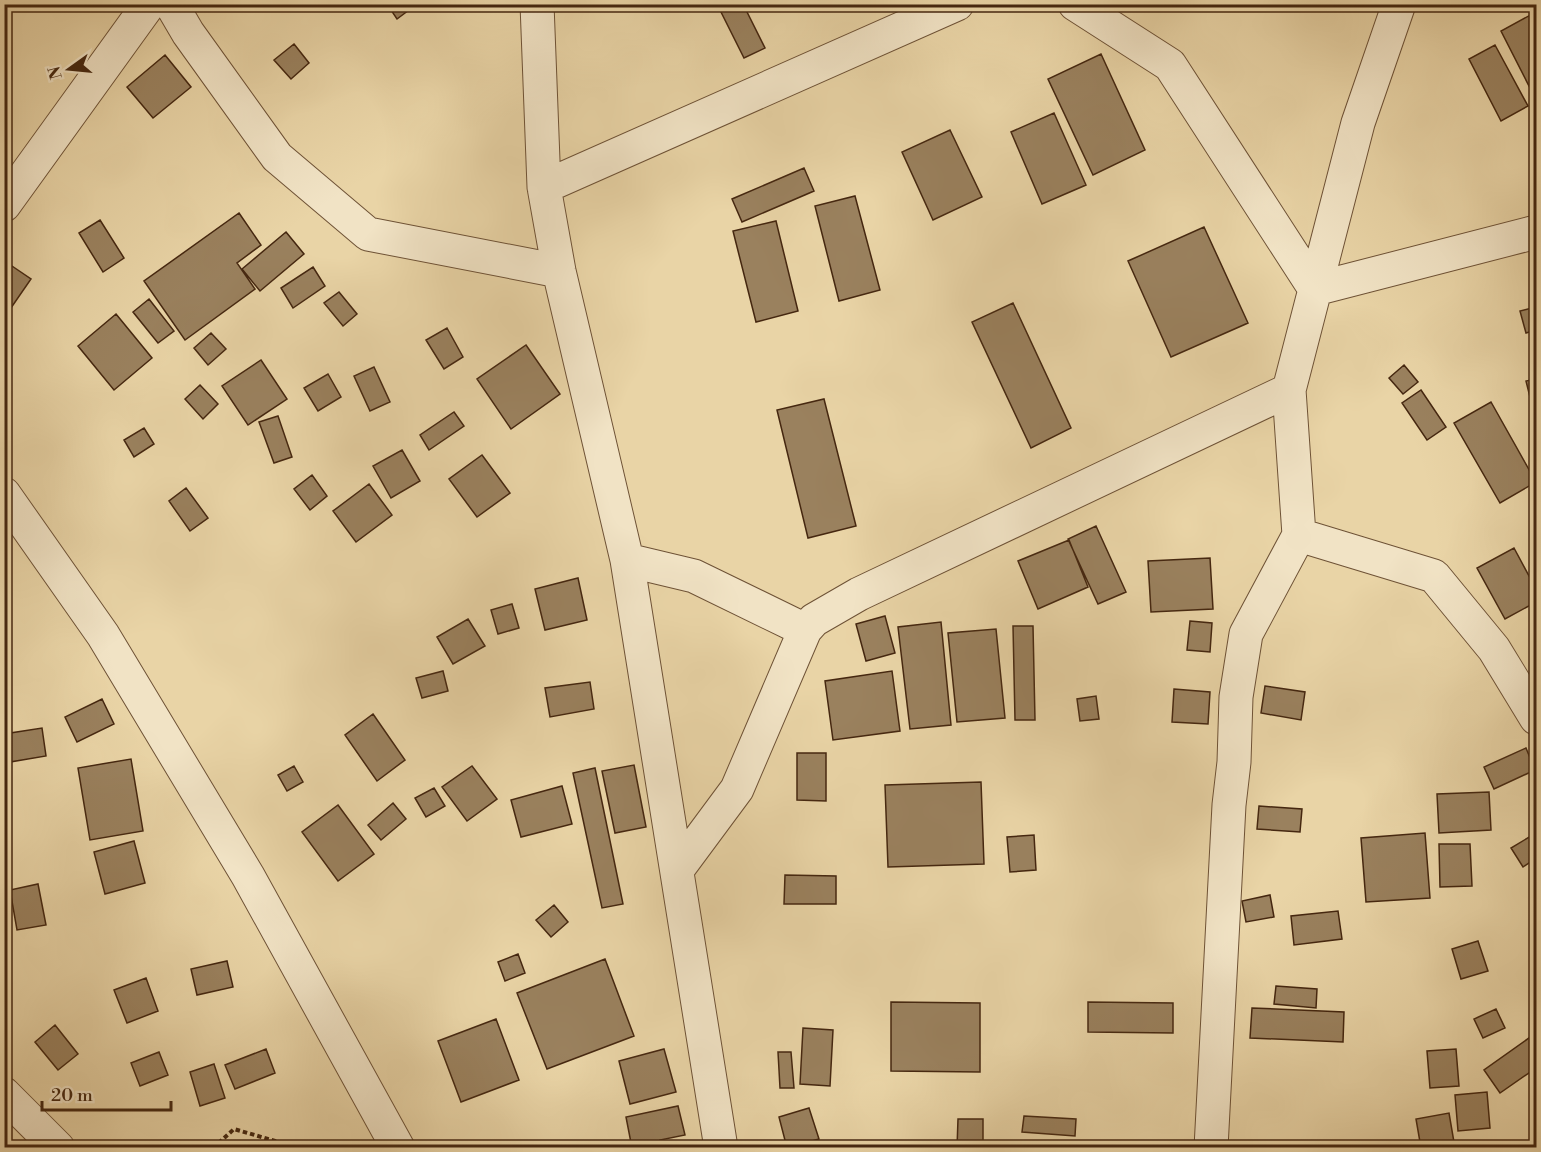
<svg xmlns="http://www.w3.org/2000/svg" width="1541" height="1152" font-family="'Libre Bodoni',serif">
<rect width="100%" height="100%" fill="#e9d4a6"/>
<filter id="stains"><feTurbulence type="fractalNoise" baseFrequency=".00333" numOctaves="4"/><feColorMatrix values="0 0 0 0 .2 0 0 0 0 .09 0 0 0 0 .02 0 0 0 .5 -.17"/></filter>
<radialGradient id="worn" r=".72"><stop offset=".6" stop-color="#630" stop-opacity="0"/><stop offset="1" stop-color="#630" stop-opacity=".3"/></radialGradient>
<path fill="#9a815e" stroke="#452710" stroke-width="1.5" d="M 387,4 L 417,4 L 397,19 Z
M 731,4 L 743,4 L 765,48 L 744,58 L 720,10 Z
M 1536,12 L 1536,87 L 1531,90 L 1501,31 Z
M 294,44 L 309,63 L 291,79 L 274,60 Z
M 1495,45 L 1528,106 L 1501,121 L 1469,59 Z
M 1101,54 L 1145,150 L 1093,175 L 1048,79 Z
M 165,55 L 191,87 L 153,118 L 127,87 Z
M 1054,113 L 1086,185 L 1042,204 L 1011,132 Z
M 950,130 L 982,197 L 933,220 L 902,152 Z
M 804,168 L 814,191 L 742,222 L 732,199 Z
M 855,196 L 880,290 L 839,301 L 815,206 Z
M 239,213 L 261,245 L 237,263 L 255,289 L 185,340 L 144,281 Z
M 100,220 L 124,258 L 103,272 L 79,233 Z
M 776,221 L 798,311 L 756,322 L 733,231 Z
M 1204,227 L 1248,323 L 1171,357 L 1128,261 Z
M 286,232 L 304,254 L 260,291 L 242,269 Z
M 9,264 L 31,279 L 4,318 L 4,270 Z
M 313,267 L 325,286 L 293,308 L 281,288 Z
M 339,292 L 357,314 L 343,326 L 324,303 Z
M 149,299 L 174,331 L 158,343 L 133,312 Z
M 1013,303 L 1071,428 L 1031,448 L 972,322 Z
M 1536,307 L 1536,330 L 1526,333 L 1520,311 Z
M 116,314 L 152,358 L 114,390 L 78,346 Z
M 447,328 L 463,357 L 444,369 L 426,340 Z
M 211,333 L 226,349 L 208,365 L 194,348 Z
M 526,345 L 560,394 L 511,429 L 477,379 Z
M 261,360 L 287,399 L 248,425 L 222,386 Z
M 1404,365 L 1418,382 L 1403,394 L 1389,378 Z
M 374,367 L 390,402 L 370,411 L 354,376 Z
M 328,374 L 341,397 L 318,411 L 304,388 Z
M 1536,379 L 1536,408 L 1533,409 L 1526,381 Z
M 200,385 L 218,404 L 203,419 L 185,399 Z
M 1421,390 L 1446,427 L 1427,440 L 1402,403 Z
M 824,399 L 856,526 L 808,538 L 777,410 Z
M 1491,402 L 1536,482 L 1500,503 L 1454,423 Z
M 454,412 L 464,426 L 429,450 L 420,435 Z
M 278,416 L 292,457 L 274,463 L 259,422 Z
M 144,428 L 154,444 L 134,457 L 124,440 Z
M 402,450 L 420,481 L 391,498 L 373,466 Z
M 482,455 L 510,493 L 477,517 L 449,479 Z
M 312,475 L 327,496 L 310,510 L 294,489 Z
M 369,484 L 392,515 L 356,542 L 333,511 Z
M 186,488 L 208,518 L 190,531 L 169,501 Z
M 1096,526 L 1126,592 L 1098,604 L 1068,539 Z
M 1069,540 L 1088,587 L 1038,609 L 1018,561 Z
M 1514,548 L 1536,589 L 1536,602 L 1505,619 L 1477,568 Z
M 1210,558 L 1213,609 L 1151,612 L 1148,561 Z
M 578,578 L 587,620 L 545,630 L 535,589 Z
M 512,604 L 519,628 L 498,634 L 491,610 Z
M 885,616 L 895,653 L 866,661 L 856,624 Z
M 468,619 L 485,646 L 453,664 L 437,637 Z
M 1190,621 L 1212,623 L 1210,652 L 1187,650 Z
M 941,622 L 951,725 L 910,729 L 898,627 Z
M 1013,626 L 1033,626 L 1035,720 L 1015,720 Z
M 996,629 L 1005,718 L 957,722 L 948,633 Z
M 443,671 L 448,691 L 422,698 L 416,678 Z
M 892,671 L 900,731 L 833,740 L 825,681 Z
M 590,682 L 594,709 L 550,717 L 545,688 Z
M 1265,686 L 1305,692 L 1301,720 L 1261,713 Z
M 1174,689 L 1210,692 L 1208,724 L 1172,722 Z
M 1096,696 L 1099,719 L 1080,721 L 1077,699 Z
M 102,699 L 114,724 L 77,742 L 65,717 Z
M 373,714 L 405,760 L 377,781 L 345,735 Z
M 42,728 L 46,756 L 4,763 L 4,734 Z
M 1526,748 L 1535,770 L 1494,789 L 1484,767 Z
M 797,753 L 826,753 L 826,801 L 797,800 Z
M 131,759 L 143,831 L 90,840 L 78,768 Z
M 634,765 L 646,827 L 615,833 L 602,771 Z
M 294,766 L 303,782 L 287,791 L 278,775 Z
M 472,766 L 497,799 L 467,821 L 442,787 Z
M 595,768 L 623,904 L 602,908 L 573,773 Z
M 981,782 L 984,864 L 888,867 L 885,785 Z
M 562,786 L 572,824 L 521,837 L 511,800 Z
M 434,788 L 445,806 L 426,817 L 415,798 Z
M 1489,792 L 1491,830 L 1439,833 L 1437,794 Z
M 393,803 L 406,819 L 381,840 L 368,825 Z
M 338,805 L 374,854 L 338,881 L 302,832 Z
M 1259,806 L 1302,809 L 1300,832 L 1257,829 Z
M 1425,833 L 1430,898 L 1366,902 L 1361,838 Z
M 1536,833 L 1536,858 L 1523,867 L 1511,848 Z
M 1034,835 L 1036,870 L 1010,872 L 1007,837 Z
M 134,841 L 145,883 L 105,894 L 94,852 Z
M 1439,844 L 1470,844 L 1472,886 L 1440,887 Z
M 785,875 L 836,876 L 836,904 L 784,904 Z
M 38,884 L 46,925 L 17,930 L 10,890 Z
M 1270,895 L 1274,917 L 1246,922 L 1242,901 Z
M 554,905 L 568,922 L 551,937 L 536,920 Z
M 1338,911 L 1342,939 L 1294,945 L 1291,916 Z
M 1478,941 L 1488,971 L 1461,979 L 1452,949 Z
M 518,954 L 525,973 L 505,981 L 498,962 Z
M 605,959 L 634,1036 L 547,1069 L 517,993 Z
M 227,961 L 233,987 L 197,995 L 191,969 Z
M 146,978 L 158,1011 L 127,1023 L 114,990 Z
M 1276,986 L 1317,989 L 1316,1008 L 1274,1004 Z
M 891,1002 L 980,1003 L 980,1072 L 891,1071 Z
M 1088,1002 L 1173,1003 L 1173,1033 L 1088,1032 Z
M 1252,1008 L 1344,1012 L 1343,1042 L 1250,1038 Z
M 1496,1009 L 1505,1028 L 1483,1038 L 1474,1019 Z
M 496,1019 L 519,1080 L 461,1102 L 438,1041 Z
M 55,1025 L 78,1054 L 58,1070 L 35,1042 Z
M 803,1028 L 833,1030 L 830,1086 L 800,1084 Z
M 1536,1033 L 1536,1068 L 1500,1093 L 1484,1070 Z
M 266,1049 L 275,1073 L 235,1089 L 225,1065 Z
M 664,1049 L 676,1092 L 630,1104 L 619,1061 Z
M 1456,1049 L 1459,1086 L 1430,1088 L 1427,1051 Z
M 159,1052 L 168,1075 L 140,1086 L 131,1063 Z
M 778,1052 L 791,1052 L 794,1088 L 780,1088 Z
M 214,1064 L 225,1098 L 200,1106 L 190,1072 Z
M 1487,1092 L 1490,1128 L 1458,1131 L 1455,1095 Z
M 678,1106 L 685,1135 L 660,1140 L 662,1148 L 632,1148 L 626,1117 Z
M 809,1108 L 819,1139 L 787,1148 L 779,1117 Z
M 1449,1113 L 1455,1148 L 1421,1148 L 1416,1119 Z
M 1024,1116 L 1076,1119 L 1075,1136 L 1022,1132 Z
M 958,1119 L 983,1119 L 983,1148 L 957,1148 Z"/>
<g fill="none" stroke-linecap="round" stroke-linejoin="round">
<g stroke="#6e5236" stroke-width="35">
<path id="minor" d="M 171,4 L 188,33 L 277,157 L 368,234 L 559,271
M 537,4 L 544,187 L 559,271 L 627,560 L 721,1148
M 1075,4 L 1170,65 L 1315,289 L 1536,232
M 544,187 L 957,4
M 4,205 L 149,4
M 4,494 L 103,635 L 248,876 L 398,1148
M 1299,535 L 1434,576 L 1494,649 L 1536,718
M 627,560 L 694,576 L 805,630
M 677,870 L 737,789 L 805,630 L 814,620 L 859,594 L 1289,390
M 4,1094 L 58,1148
M 1211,1148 L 1229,805 L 1234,762 L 1236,697 L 1246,634 L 1299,535 L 1289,390 L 1358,123 L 1399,4"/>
</g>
<path stroke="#452710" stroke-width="4" stroke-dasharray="4.5 3" stroke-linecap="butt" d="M 213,1148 L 234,1129 L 299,1148"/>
<use href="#minor" stroke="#f1e3c5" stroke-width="33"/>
</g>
<rect width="1541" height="1152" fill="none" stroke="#e9d4a6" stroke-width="24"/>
<rect x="6" y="6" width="1529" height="1140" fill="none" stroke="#452710" stroke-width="3"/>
<rect x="12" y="12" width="1517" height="1128" fill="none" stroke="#452710" stroke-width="1.5"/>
<g transform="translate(69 69) rotate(255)" stroke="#f1e3c5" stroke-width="4.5" paint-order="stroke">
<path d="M0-4.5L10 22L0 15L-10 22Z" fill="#452710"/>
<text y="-9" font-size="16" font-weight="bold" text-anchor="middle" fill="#452710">N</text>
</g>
<path d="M42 1101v9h129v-9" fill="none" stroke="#452710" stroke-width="3"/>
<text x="51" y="1101" font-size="18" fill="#452710" stroke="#f1e3c5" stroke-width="4.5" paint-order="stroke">20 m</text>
<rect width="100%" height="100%" filter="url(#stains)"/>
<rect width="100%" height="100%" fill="url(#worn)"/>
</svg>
